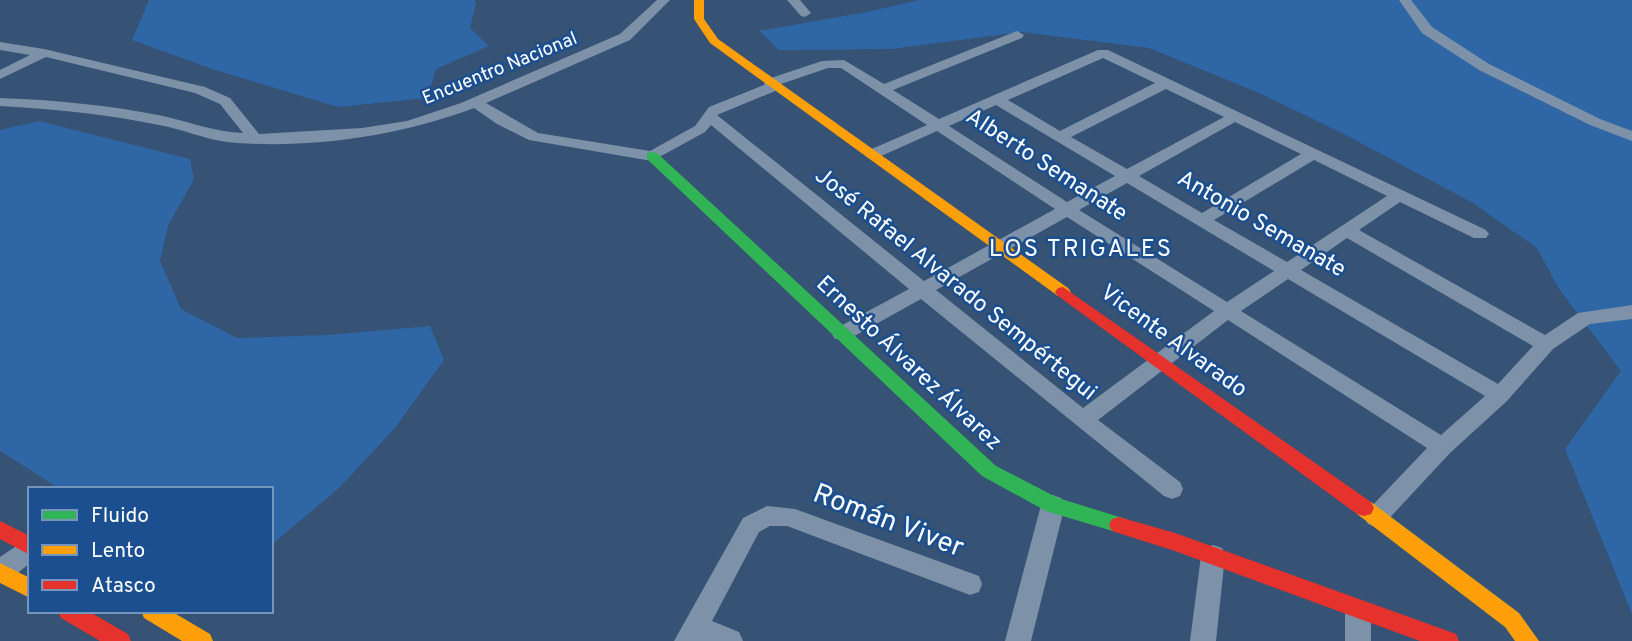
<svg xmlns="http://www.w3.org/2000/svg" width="1632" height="641" font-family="Overpass,sans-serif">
<rect width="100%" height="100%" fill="#365274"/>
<path fill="#2f66a5" d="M 149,0 L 474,0 L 476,4 L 470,28 L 489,46 L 436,69 L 427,98 L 338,107 L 215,70 L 132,40 Z
M 919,0 L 1632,0 L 1632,614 L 1565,449 L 1621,371 L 1559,289 L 1537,248 L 1473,203 L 1344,134 L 1259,93 L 1149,48 L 1022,32 L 891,49 L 779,50 L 759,31 L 867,12 Z
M 39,121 L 190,159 L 194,179 L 168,226 L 160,261 L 181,309 L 237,338 L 328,335 L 430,326 L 444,360 L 395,428 L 338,489 L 271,545 L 271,489 L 60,489 L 0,451 L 0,130 Z"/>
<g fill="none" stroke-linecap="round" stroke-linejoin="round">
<path fill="#7d92a8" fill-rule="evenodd" d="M 657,0 L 670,0 L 630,40 L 486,103 L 538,133 L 650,151 L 695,126 L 709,107 L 764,85 L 765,80 L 822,61 L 844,60 L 884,84 L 1017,31 L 1024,35 L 1022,38 L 893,90 L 939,119 L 1098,50 L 1108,50 L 1486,230 L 1489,234 L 1486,238 L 1474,238 L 1400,202 L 1359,230 L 1545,335 L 1578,313 L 1632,305 L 1632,319 L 1590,324 L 1553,349 L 1507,401 L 1450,453 L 1384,524 L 1376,527 L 1368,524 L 1364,517 L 1368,510 L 1427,448 L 1228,320 L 1098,420 L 1180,482 L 1183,489 L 1180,496 L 1172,499 L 1164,496 L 921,299 L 849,339 L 835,339 L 832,334 L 835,329 L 909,289 L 711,125 L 705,132 L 652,161 L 529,140 L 497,124 L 474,108 C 400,136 306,150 227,142 C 204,139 182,129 159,125 C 106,114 54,109 0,106 L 0,98 C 55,100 109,105 163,116 C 190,122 215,132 243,133 L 220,104 L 195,93 L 46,57 L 0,79 L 0,70 L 30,55 L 0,50 L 0,42 L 44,49 L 205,87 L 230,98 L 259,134 L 362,128 L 407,121 L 461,103 L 620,34 ZM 1103,58 L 1155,83 L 1060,131 L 1008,100 ZM 828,68 L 841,68 L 927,125 L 867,151 L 865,154 L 867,157 L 879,157 L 937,131 L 1055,209 L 924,281 L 717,115 L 780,89 L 781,84 ZM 1166,89 L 1224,117 L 1127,169 L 1071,137 ZM 996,105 L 1115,176 L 1067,202 L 949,126 ZM 1235,122 L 1301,154 L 1202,213 L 1139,176 ZM 1314,160 L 1387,196 L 1287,262 L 1214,220 ZM 1127,183 L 1274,271 L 1227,302 L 1079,210 ZM 1067,217 L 1214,311 L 1083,408 L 936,290 ZM 1347,238 L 1533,346 L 1498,384 L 1301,270 ZM 1288,279 L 1485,396 L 1441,435 L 1241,311 Z
M 787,0 L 800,0 L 811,13 L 805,17 L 801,16 Z
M 1399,0 L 1411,0 L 1432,27 L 1489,64 L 1600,119 L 1632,131 L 1632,141 L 1590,125 L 1479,70 L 1422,33 Z
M 1053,495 L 1061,498 L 1065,505 L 1031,641 L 1005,641 L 1041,505 L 1045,498 Z
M 767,506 L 795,509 L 979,576 L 982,584 L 979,592 L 970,595 L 787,526 L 770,526 L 759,532 L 712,621 L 739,632 L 743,641 L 674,641 L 743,518 Z
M 30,537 L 30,563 L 9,580 L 0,583 L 0,557 Z
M 1213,545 L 1222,548 L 1225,556 L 1216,641 L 1190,641 L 1201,556 L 1204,548 Z
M 1358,599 L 1367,603 L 1371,611 L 1371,641 L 1345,641 L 1345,611 L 1349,603 Z"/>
<path fill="#30b455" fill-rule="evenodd" d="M 652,152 L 657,153 L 996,466 L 1058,498 L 1126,519 L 1129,525 L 1126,531 L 1119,533 L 1046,511 L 982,476 L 647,159 L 647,153 Z"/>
<path fill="#ff9f0a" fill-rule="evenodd" d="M 694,0 L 704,0 L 704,19 L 718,39 L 1068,288 L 1071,292 L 1068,296 L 1058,296 L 710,43 L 694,19 Z
M 1364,500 L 1371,502 L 1519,613 L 1539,641 L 1515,641 L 1505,627 L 1357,514 L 1354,508 L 1357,502 Z
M 0,563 L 30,578 L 30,598 L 0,583 Z
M 141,611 L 171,611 L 210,634 L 213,641 L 182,641 L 144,618 Z"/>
<path fill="#e5322d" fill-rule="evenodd" d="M 1063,287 L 1371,502 L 1374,508 L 1371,514 L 1364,516 L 1357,514 L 1058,296 L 1055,292 L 1058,288 Z
M 1119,517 L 1175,533 L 1448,631 L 1456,634 L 1459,641 L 1420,641 L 1175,551 L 1112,531 L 1109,525 L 1112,519 Z
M 0,521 L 30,536 L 30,555 L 0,539 Z
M 58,611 L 88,611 L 128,634 L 131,641 L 100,641 L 61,618 Z"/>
</g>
<g text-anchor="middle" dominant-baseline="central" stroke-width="5" stroke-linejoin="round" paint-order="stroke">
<g font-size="19" fill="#fff" stroke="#1b4f8f">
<text transform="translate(500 69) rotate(-22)">Encuentro Nacional</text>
</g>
<g font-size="23" fill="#fff" stroke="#1b4f8f">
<text transform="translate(1046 166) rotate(33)">Alberto Semanate</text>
<text transform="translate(1261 225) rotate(30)">Antonio Semanate</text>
<text transform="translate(955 285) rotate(39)">José Rafael Alvarado Sempértegui</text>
<text transform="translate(1173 342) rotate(36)">Vicente Alvarado</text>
<text transform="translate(908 364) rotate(43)">Ernesto Álvarez Álvarez</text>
</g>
<g font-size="24" letter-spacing="2" fill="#fff" stroke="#1b4f8f">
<text x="1081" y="250">LOS TRIGALES</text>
</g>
<g font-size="28" fill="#fff" stroke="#1b4f8f">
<text transform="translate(888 522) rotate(21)">Román Viver</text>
</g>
</g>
<rect x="28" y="487" width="245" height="126" fill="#1b4f8f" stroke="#7695bc" stroke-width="2"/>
<rect x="42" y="510" width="35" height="10" fill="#30b455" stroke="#7695bc" stroke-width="2"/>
<text x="91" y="522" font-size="21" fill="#ffffff">Fluido</text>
<rect x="42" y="545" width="35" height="10" fill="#ff9f0a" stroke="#7695bc" stroke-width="2"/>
<text x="91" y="557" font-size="21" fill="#ffffff">Lento</text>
<rect x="42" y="580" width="35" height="10" fill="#e5322d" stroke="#7695bc" stroke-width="2"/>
<text x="91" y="592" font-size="21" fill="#ffffff">Atasco</text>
</svg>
